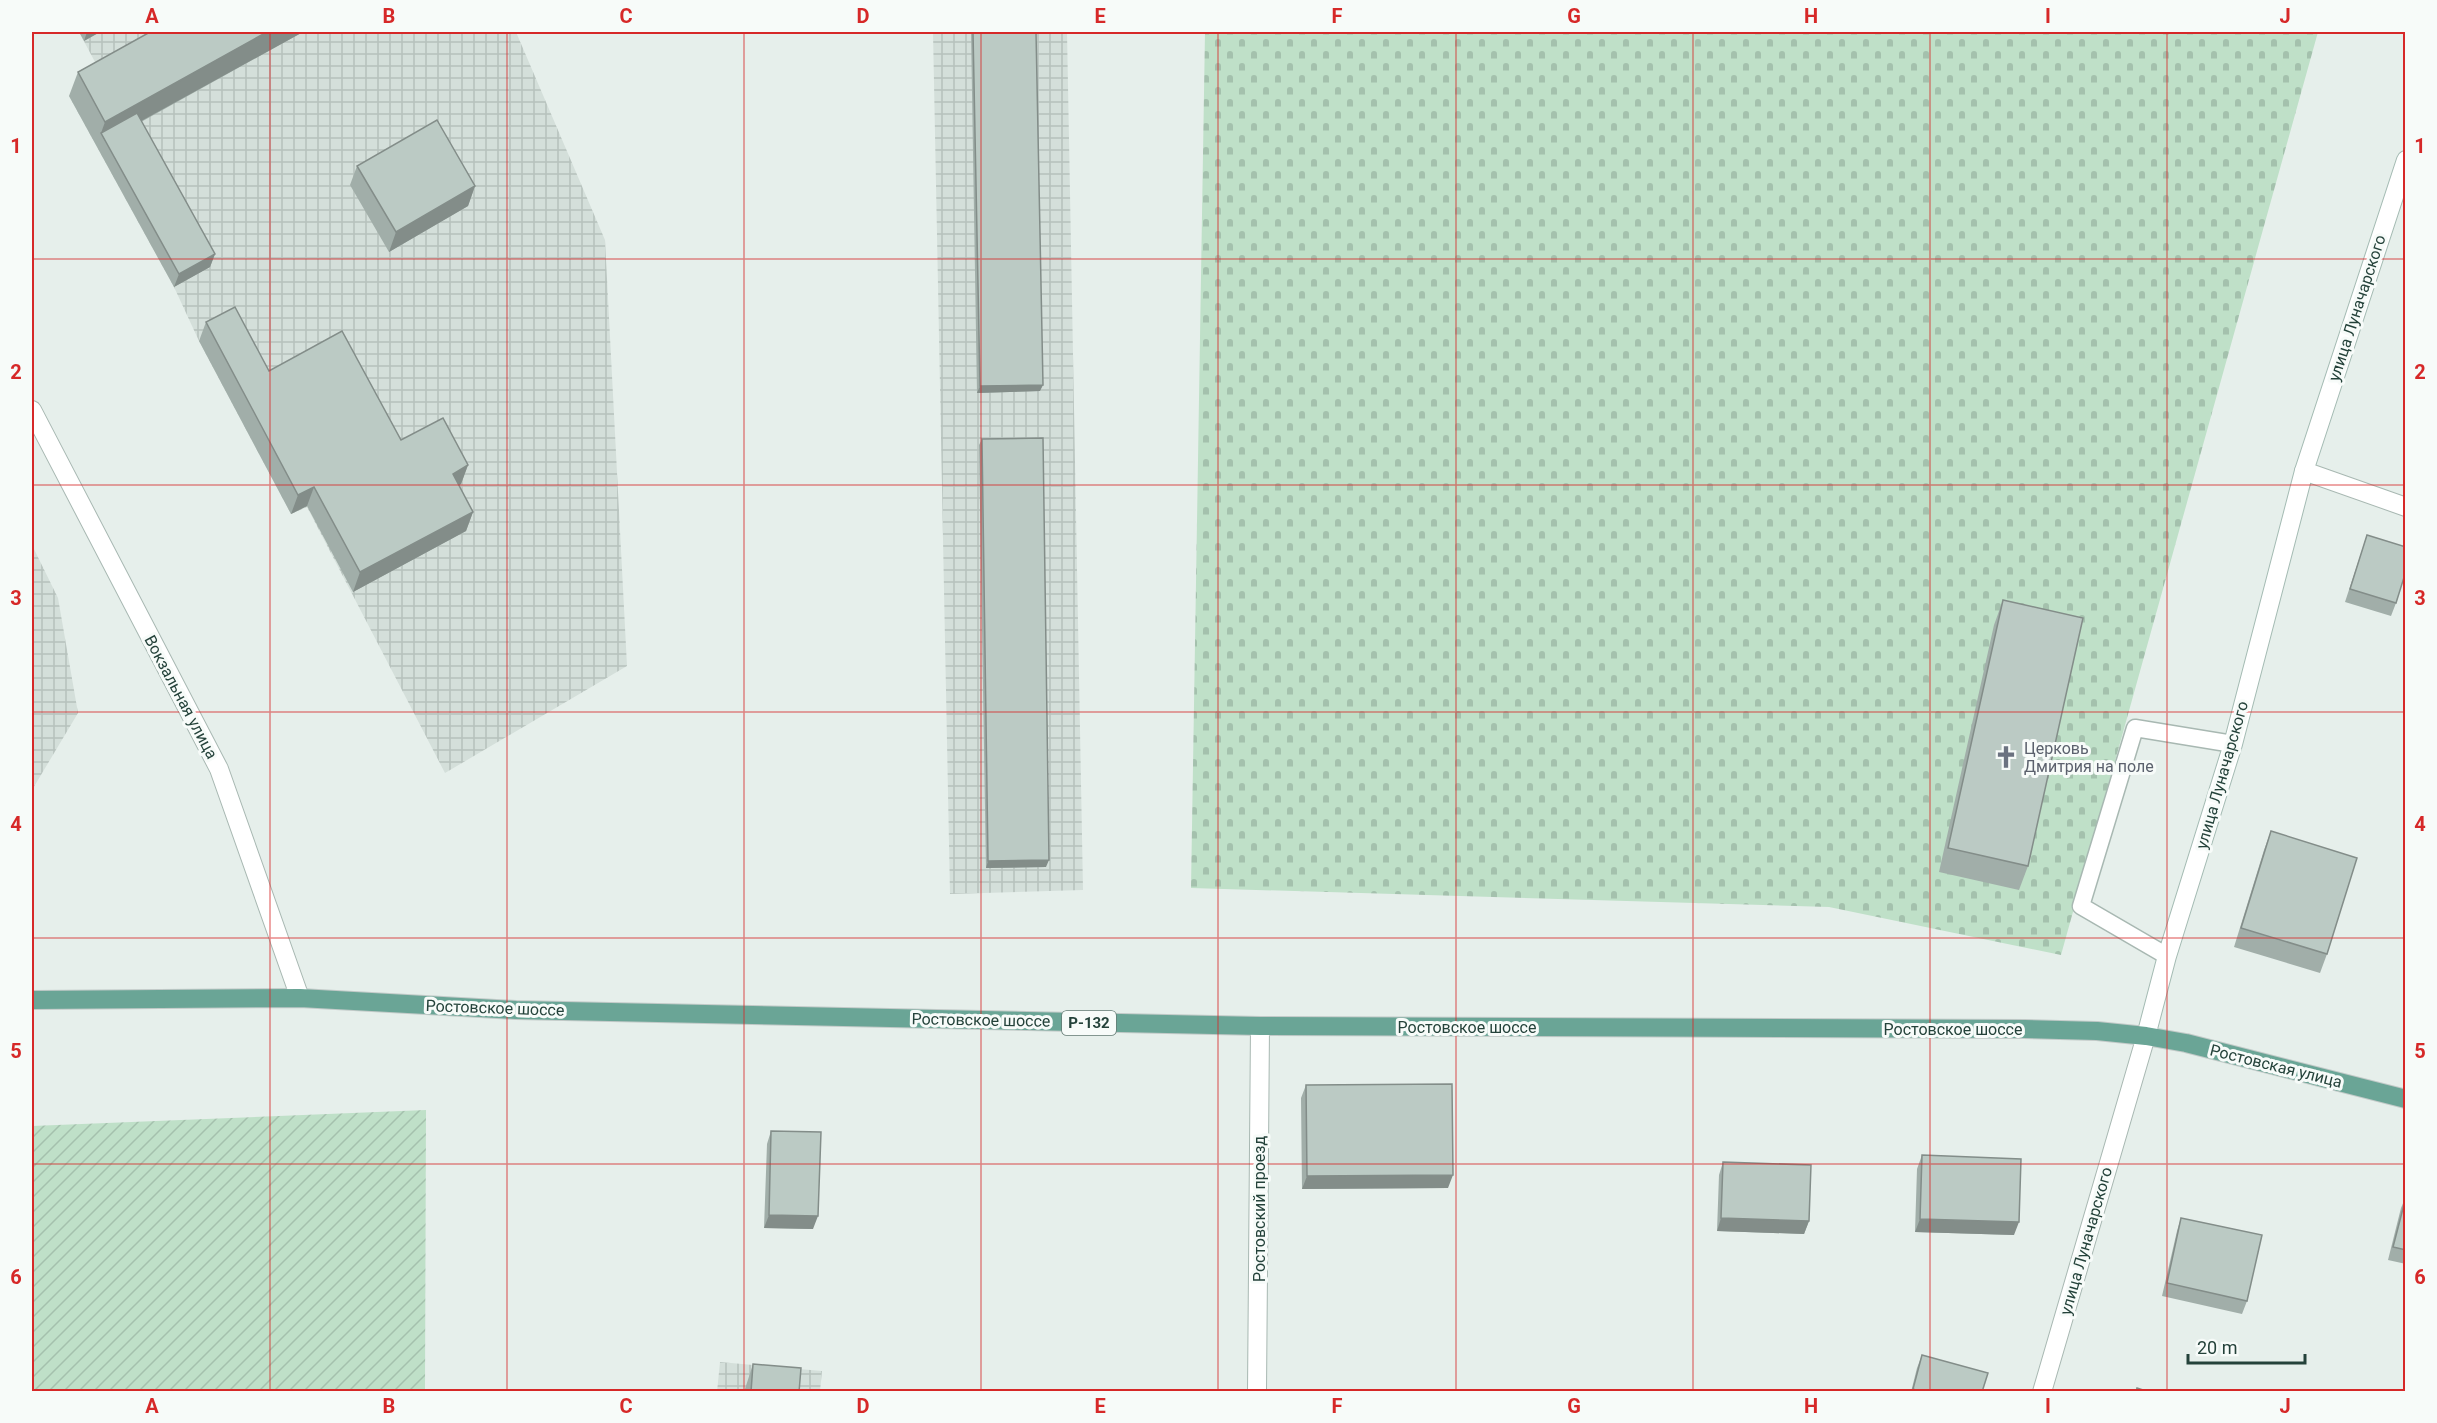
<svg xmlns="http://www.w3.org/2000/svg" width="2437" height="1423" font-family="Roboto,sans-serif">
<defs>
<pattern id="industrial-grid" width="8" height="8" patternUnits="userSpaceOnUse" patternTransform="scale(1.5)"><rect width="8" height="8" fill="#d4dfda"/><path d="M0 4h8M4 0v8" fill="none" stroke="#b6c1bc"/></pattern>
<pattern id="cemetery-stones" width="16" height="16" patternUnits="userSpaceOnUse" patternTransform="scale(1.5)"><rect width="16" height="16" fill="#bfe0c8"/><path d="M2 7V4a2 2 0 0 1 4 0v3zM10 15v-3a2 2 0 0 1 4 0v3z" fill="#a4c1ad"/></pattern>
<pattern id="garden-furrows" width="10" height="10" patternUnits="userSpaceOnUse" patternTransform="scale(1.5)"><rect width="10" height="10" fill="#bfe0c8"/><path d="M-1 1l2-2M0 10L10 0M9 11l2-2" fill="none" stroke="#a4c1ad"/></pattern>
</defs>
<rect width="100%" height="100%" fill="#e6efeb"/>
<path fill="url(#industrial-grid)" d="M 79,32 L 516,32 L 605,240 L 627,666 L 445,773 L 307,507 L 291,514 L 199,341 L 174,287 L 69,96 L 103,77 Z
M 933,32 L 1067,32 L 1083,890 L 950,894 Z
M 32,545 L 58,598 L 78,713 L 32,790 Z
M 720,1362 L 822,1371 L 820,1391 L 717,1392 Z"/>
<path fill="url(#cemetery-stones)" d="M 1205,32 L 2318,32 L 2061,955 L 1829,907 L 1191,888 Z"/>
<path fill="url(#garden-furrows)" d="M 426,1110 L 425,1391 L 32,1391 L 32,1126 Z"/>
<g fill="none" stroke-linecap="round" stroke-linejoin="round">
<g stroke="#a8b8b2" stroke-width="19">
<path id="lane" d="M 2167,956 L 2081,906 L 2135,728 L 2233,744"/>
</g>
<g stroke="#a8b8b2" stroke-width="20">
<path id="street" d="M 32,410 L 219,769 L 300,998
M 2304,471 L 2406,507
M 1257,1392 L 1260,1026
M 2042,1392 L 2146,1036"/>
</g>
<g stroke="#a4bbb3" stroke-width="20">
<path id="secondary" d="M 2146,1036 L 2167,956 L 2233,744 L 2304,471 L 2406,160"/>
</g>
<g stroke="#c2cac8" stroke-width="20">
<path id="primary" d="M 32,1000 L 300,998 L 516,1010 L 1260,1026 L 2024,1029 L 2097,1031 L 2146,1036 L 2186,1043 L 2406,1099"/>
</g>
<use href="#lane" stroke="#fff" stroke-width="16"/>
<use href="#street" stroke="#fff" stroke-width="18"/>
<use href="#secondary" stroke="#fff" stroke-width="18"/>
<use href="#primary" stroke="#6aa596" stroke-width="18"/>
</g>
<path fill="#a1aea9" d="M 79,32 L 100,32 L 84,41 Z
M 150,32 L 303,32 L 141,122 L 215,254 L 210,267 L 174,287 L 69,96 L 78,72 Z
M 971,32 L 1036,32 L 1040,391 L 977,393 Z
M 357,166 L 475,186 L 468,206 L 389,252 L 350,185 Z
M 206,322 L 269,371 L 401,440 L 468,465 L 461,484 L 459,486 L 473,512 L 466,531 L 353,592 L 307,506 L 291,514 L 199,341 Z
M 982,439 L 1046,867 L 986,868 L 979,445 Z
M 2367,535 L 2396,603 L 2391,616 L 2345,602 Z
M 2003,600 L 2028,866 L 2019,890 L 1939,872 L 1994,625 Z
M 2271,831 L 2327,954 L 2320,973 L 2234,947 L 2264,850 Z
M 1306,1085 L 1448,1188 L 1302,1189 L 1301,1098 Z
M 771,1131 L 813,1229 L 764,1228 L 767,1144 Z
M 1922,1155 L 2014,1235 L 1915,1232 L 1917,1169 Z
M 1723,1162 L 1809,1221 L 1804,1234 L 1717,1231 L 1719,1175 Z
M 2406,1196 L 2406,1264 L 2388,1260 L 2401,1208 Z
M 2181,1218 L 2247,1301 L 2242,1314 L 2162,1296 L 2177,1231 Z
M 1922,1355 L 1982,1392 L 1911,1392 L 1917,1368 Z
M 753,1364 L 799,1392 L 744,1392 Z"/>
<path fill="#838d89" d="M 87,32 L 100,32 L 84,41 Z
M 267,32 L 303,32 L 105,141 L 101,133 L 105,122 Z
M 475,186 L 468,206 L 389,252 L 396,232 Z
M 215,254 L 210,267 L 174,287 L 179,274 Z
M 1043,385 L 1040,391 L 977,393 L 980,386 Z
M 468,465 L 461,484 L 446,493 L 453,474 Z
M 314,487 L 307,506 L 291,514 L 298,495 Z
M 473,512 L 466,531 L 353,592 L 360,572 Z
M 1049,860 L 1046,867 L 986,868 L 988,861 Z
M 1453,1175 L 1448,1188 L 1302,1189 L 1307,1176 Z
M 769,1215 L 818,1216 L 813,1229 L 764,1228 Z
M 1721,1218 L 1809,1221 L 1804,1234 L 1717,1231 Z
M 1920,1219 L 2019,1222 L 2014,1235 L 1915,1232 Z"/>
<path fill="#bbcac4" stroke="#838d89" stroke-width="1.5" d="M 150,32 L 267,32 L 105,122 L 78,72 Z
M 973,32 L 1036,32 L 1043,385 L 980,386 Z
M 137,113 L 215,254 L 179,274 L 101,133 Z
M 437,120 L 475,186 L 396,232 L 357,166 Z
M 235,307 L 269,371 L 342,331 L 401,440 L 443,418 L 468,465 L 453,474 L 473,512 L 360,572 L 314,487 L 298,495 L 206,322 Z
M 1043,438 L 1049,860 L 988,861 L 982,439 Z
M 2367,535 L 2406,547 L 2406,571 L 2396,603 L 2350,589 Z
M 2003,600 L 2083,618 L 2028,866 L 1948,848 Z
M 2271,831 L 2357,858 L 2327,954 L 2241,928 Z
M 1452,1084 L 1453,1175 L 1307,1176 L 1306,1085 Z
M 771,1131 L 821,1132 L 818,1216 L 769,1215 Z
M 1922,1155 L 2021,1159 L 2019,1222 L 1920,1219 Z
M 1723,1162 L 1811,1165 L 1809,1221 L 1721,1218 Z
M 2406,1197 L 2406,1250 L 2393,1247 Z
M 2181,1218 L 2262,1235 L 2247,1301 L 2167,1283 Z
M 1922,1355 L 1988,1373 L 1982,1392 L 1921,1392 L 1913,1389 Z
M 753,1364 L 801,1368 L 799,1392 L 751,1392 Z
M 2137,1388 L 2149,1392 L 2136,1392 Z"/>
<path fill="none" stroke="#d62828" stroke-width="1.5" stroke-opacity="0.55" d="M 270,32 L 270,1392M 507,32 L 507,1392M 744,32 L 744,1392M 981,32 L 981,1392M 1218,32 L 1218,1392M 1456,32 L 1456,1392M 1693,32 L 1693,1392M 1930,32 L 1930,1392M 2167,32 L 2167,1392M 32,259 L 2406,259M 32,485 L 2406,485M 32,712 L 2406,712M 32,938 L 2406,938M 32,1164 L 2406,1164"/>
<defs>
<g id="church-bare" transform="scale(1.8)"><path d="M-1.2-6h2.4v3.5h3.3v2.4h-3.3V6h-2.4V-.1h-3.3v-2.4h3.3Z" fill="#6b7280" stroke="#f7fbf9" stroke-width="2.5" paint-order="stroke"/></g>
</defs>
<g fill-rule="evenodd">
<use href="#church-bare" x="2006" y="757"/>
</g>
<g text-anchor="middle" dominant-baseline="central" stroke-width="6" stroke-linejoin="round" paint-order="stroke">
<rect fill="#f7fbf9" stroke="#637a73" stroke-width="1.5" x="1062" y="1011" width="54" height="24" rx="4.5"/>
<g font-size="15" font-weight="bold" fill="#24423a">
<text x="1089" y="1023">Р-132</text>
</g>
<g font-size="16" fill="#24423a" stroke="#f7fbf9">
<text transform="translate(2357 308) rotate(-72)">улица Луначарского</text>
<text transform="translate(181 697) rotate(62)">Вокзальная улица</text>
<text transform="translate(2222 775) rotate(-74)">улица Луначарского</text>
<text transform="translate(495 1008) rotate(2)">Ростовское шоссе</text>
<text transform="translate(981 1020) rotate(1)">Ростовское шоссе</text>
<text x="1467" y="1027">Ростовское шоссе</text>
<text x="1953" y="1029">Ростовское шоссе</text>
<text transform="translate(2276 1066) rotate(14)">Ростовская улица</text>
<text transform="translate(1259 1209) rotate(-90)">Ростовский проезд</text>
<text transform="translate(2086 1241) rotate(-74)">улица Луначарского</text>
</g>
<g font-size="16" fill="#5b616d" stroke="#f7fbf9" text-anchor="start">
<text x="2024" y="748">Церковь<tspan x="2024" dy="18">Дмитрия на поле</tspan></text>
</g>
</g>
<rect width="2437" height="1423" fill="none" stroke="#f7fbf9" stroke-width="66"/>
<path d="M2188 1354v9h117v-9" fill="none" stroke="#24423a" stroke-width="3"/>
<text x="2197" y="1354" font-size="18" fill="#24423a" stroke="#f7fbf9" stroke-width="4.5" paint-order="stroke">20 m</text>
<rect x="33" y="33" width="2371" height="1357" fill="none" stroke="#d62828" stroke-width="2"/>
<g font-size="20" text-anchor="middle" font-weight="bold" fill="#d62828">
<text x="152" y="23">A</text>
<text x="389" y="23">B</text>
<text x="626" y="23">C</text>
<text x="863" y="23">D</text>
<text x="1100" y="23">E</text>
<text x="1337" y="23">F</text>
<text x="1574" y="23">G</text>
<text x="1811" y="23">H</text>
<text x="2048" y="23">I</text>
<text x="2285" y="23">J</text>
<text x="16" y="153">1</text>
<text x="2420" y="153">1</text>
<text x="16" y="379">2</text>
<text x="2420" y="379">2</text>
<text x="16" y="605">3</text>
<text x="2420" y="605">3</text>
<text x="16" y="831">4</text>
<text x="2420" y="831">4</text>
<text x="16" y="1058">5</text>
<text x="2420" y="1058">5</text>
<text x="16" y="1284">6</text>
<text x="2420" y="1284">6</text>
<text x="152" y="1413">A</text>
<text x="389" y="1413">B</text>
<text x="626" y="1413">C</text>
<text x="863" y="1413">D</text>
<text x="1100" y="1413">E</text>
<text x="1337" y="1413">F</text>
<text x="1574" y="1413">G</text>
<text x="1811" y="1413">H</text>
<text x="2048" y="1413">I</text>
<text x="2285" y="1413">J</text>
</g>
</svg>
